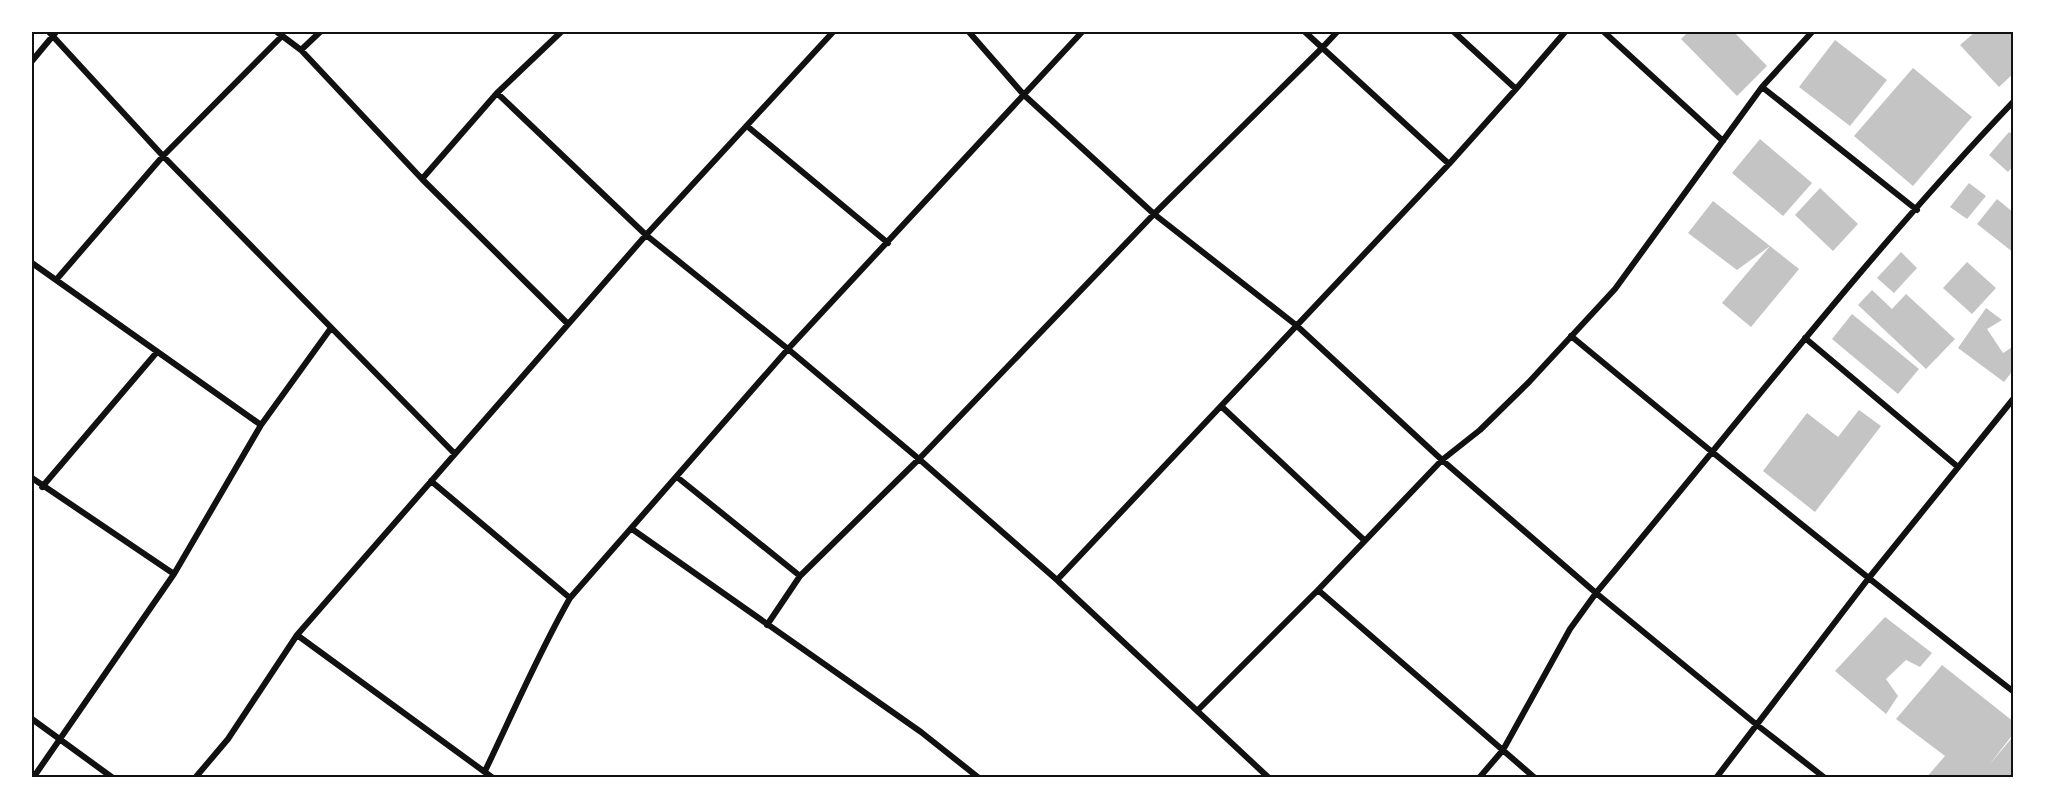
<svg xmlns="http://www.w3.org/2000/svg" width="2045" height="809" font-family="Figtree,sans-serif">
<rect width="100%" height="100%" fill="#fff"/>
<path fill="#c4c4c4" d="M 1688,32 L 1734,32 L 1767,66 L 1737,96 L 1681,39 Z
M 1975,32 L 2014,32 L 2014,73 L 1999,87 L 1960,45 Z
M 1835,40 L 1887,80 L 1850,126 L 1799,87 Z
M 1913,68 L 1972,117 L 1913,186 L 1854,136 Z
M 2009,132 L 2014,135 L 2014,165 L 2008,172 L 1989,155 Z
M 1760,139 L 1812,183 L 1783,216 L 1732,173 Z
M 1969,183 L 1986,196 L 1967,219 L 1950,207 Z
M 1820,188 L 1858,224 L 1833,251 L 1795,215 Z
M 1997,199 L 2014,213 L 2014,253 L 1977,224 Z
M 1713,201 L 1770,246 L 1799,269 L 1751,327 L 1722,303 L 1770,246 L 1737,270 L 1688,233 Z
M 1901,252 L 1917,268 L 1894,293 L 1877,278 Z
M 1967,262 L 1996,288 L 1972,314 L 1943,288 Z
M 1872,290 L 1892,309 L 1906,294 L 1955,339 L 1926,369 L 1858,305 Z
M 1986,308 L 2002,320 L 1987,329 L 2003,353 L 2014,346 L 2014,369 L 2004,382 L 1958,348 Z
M 1852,314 L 1919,369 L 1898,394 L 1832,339 Z
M 1859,410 L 1881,426 L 1815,512 L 1763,471 L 1807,413 L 1838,437 Z
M 1885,617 L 1932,653 L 1920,667 L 1906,660 L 1886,679 L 1898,696 L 1886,714 L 1835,671 Z
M 1942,665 L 2014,722 L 2014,733 L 1989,765 L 2011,739 L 2014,741 L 2014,772 L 2009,778 L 1926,778 L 1945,756 L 1896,719 Z"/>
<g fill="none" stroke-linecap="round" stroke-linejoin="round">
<path stroke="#111" stroke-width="6" d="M 49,32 L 163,156 L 455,454
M 277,32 L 301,50 L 422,179 L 568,324
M 969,32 L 1024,95 L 1154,214 L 1296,325 L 1442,460 L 1596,593 L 1757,725 L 1825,778
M 1305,32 L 1449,164
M 1454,32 L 1516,89
M 1604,32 L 1723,141
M 301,50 L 320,32
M 32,61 L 56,32
M 1762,87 L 1917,210
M 497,93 L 561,32
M 747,126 L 888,243
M 422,179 L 497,93 L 646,235 L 788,349 L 919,459 L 1057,580 L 1269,778
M 32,263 L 261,425
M 56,280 L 163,156 L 282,36
M 1571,336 C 1717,457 1864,576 2014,692
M 1805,338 L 1958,467
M 1221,406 L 1364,540
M 677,477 L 800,576
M 32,478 L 174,574
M 431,481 L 570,598
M 42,487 L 157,352
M 632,529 L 921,732 L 979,778
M 1057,580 L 1449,164 L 1516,89 L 1565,32
M 1318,590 L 1535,778
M 767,625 L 800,576 L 919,459 L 1154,214 L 1322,48 L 1337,32
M 297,635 L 493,778
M 1197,711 L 1318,590 L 1442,460 L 1480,430 L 1529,382 L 1615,289 L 1762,87 L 1812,32
M 32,719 L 113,778
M 485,771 C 513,713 538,654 570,598 L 788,349 L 1082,32
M 33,778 L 174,574 L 261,425 L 331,328
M 195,778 L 228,739 L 297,635 L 646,235 L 833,32
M 1479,778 L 1503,750 L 1570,629 L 1596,593 C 1734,428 1865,257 2014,101
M 1716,778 L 1868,579 L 2014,398"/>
</g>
<rect width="2045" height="809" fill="none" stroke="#ffffff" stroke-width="66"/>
<rect x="33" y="33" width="1979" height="743" fill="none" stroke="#111" stroke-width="2"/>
</svg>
